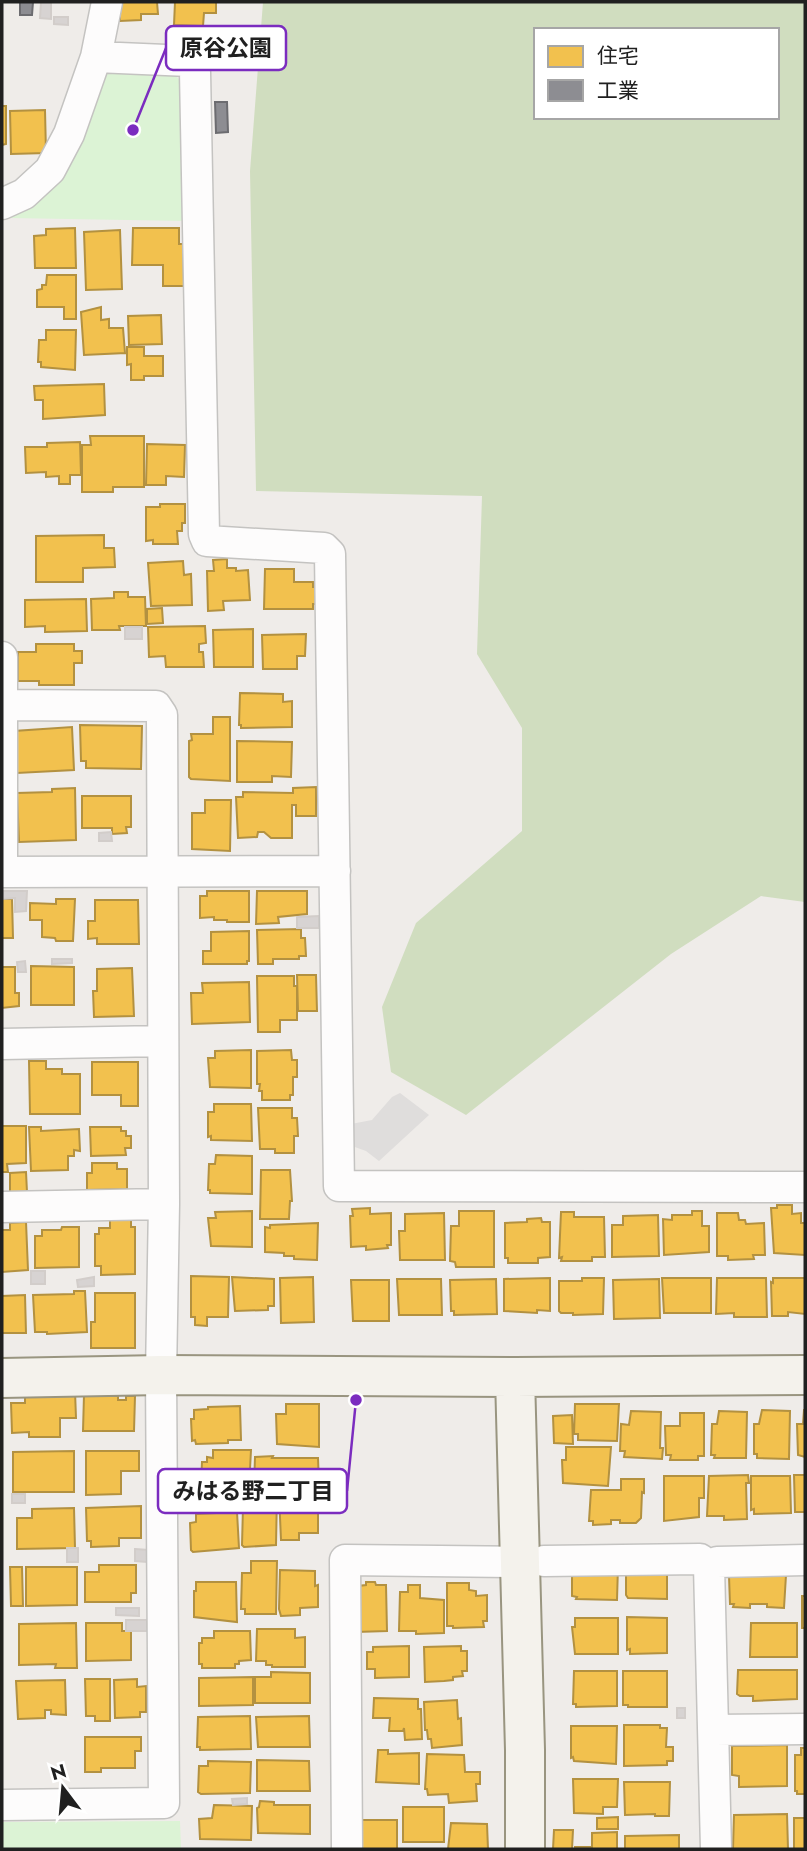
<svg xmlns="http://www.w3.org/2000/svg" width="807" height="1851" font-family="Jost,'Noto Sans JP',sans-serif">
<rect width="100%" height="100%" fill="#efece9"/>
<path fill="#d0ddbf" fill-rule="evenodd" d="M 263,2 L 805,2 L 805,902 L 761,896 L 671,954 L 466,1115 L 391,1072 L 382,1007 L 416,923 L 522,831 L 522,728 L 477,654 L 482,496 L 256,491 L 250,171 ZM 536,30 L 777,30 L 777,117 L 536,117 Z"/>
<path fill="#dcf3d5" d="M 110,73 L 174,75 L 182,82 L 187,221 L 9,218 L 9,213 L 97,80 Z
M 180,1821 L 181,1849 L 2,1849 L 2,1822 Z"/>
<path fill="#dfdddc" d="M 400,1093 L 429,1115 L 379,1161 L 366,1151 L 352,1146 L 351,1124 L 372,1120 L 392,1097 Z"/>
<path fill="#f2c14e" stroke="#b39140" stroke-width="2" d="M 119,2 L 165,2 L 157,2 L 158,14 L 141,14 L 141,20 L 120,21 Z
M 175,2 L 216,2 L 216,13 L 204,13 L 203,26 L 174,25 Z
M 2,106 L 6,106 L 6,144 L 2,145 Z
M 45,110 L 46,153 L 11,154 L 10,111 Z
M 75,228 L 76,268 L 35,268 L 34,236 L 46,235 L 46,229 Z
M 133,228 L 179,228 L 179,244 L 183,244 L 184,286 L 163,286 L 163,265 L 132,265 Z
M 120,230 L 122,289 L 86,290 L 84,232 Z
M 47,275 L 76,275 L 76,319 L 64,319 L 64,307 L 37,307 L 37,290 L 42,289 L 42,285 L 46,285 Z
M 101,307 L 101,320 L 109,319 L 109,328 L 123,328 L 125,353 L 84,355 L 81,312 Z
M 161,315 L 162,344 L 129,345 L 128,316 Z
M 46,330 L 76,330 L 75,370 L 41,367 L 41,362 L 38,362 L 39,340 L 46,340 Z
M 127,347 L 144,347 L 144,356 L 163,356 L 163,376 L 144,376 L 144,380 L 131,380 L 131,364 L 127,365 Z
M 104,384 L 105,415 L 43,419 L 43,400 L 35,400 L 34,386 Z
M 90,436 L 144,436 L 144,487 L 113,487 L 113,492 L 82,492 L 82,445 L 91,445 Z
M 80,442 L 81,475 L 70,475 L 70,484 L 59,484 L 59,476 L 46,477 L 46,472 L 26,473 L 25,447 L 47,447 L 47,443 Z
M 147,444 L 185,445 L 184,477 L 166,476 L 166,485 L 146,485 Z
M 160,504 L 185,504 L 185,523 L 182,523 L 182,531 L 177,531 L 178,544 L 153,544 L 153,540 L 146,541 L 146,507 L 160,507 Z
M 104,535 L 104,548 L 114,548 L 115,567 L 83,568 L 83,582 L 36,582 L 36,536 Z
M 227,559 L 227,568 L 236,568 L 236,571 L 248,570 L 250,600 L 223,601 L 224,610 L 208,611 L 207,571 L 214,571 L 213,560 Z
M 183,561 L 184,575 L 191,574 L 192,605 L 151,606 L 148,563 Z
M 265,569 L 294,569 L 294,582 L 313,582 L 313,587 L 318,587 L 318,604 L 313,604 L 313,609 L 264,609 Z
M 114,592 L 128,592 L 128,597 L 145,597 L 146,626 L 119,626 L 120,630 L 92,630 L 91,599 L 114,598 Z
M 86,599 L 87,631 L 45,632 L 45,626 L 25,627 L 25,600 Z
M 162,608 L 163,623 L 147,624 L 147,609 Z
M 205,626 L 206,643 L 199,644 L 199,652 L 203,652 L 204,667 L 166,667 L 165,656 L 149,657 L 148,627 Z
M 253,629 L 253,667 L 214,667 L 213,630 Z
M 306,634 L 305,656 L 297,656 L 297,669 L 263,669 L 262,635 Z
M 36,644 L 74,644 L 74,651 L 82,651 L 82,663 L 74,663 L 74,685 L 39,685 L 39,681 L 18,681 L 18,652 L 36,652 Z
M 240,693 L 283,694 L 283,702 L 292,701 L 292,727 L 241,728 L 241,725 L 239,725 Z
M 213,717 L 230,717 L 230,781 L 191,779 L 189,777 L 189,741 L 192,740 L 191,734 L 213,734 Z
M 80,725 L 142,726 L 141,769 L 86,768 L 86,761 L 81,761 Z
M 72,727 L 74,770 L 17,773 L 14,731 Z
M 237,741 L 292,742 L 291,777 L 272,776 L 272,782 L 237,782 Z
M 316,787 L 316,816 L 296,816 L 296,805 L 292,805 L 292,838 L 271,838 L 264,832 L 258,832 L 257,837 L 238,838 L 236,797 L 243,797 L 243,792 L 293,793 L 293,788 Z
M 75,788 L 76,840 L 19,842 L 17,793 L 52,792 L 52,789 Z
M 82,796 L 131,796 L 131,827 L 126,827 L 127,833 L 112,834 L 112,828 L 82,828 Z
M 205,800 L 231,800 L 230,851 L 192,849 L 192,813 L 205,813 Z
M 207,891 L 249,891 L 249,922 L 227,922 L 227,920 L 214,920 L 214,917 L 200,918 L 200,896 L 207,896 Z
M 257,891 L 307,891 L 307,914 L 278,917 L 279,923 L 256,924 Z
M 2,899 L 12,899 L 13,938 L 2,938 Z
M 56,899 L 75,899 L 73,941 L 56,941 L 55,938 L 42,937 L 42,920 L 30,920 L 30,903 L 56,904 Z
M 95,900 L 138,900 L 139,944 L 97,944 L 97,938 L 88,939 L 88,921 L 95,921 Z
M 301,929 L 301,938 L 305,938 L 306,956 L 299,956 L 299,959 L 273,959 L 273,964 L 258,964 L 257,930 Z
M 249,931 L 249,961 L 247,961 L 247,964 L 203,964 L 203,951 L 211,951 L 211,932 Z
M 31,966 L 74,967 L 74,1005 L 31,1005 Z
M 2,967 L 15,967 L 15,993 L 19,993 L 19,1006 L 2,1008 Z
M 132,968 L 134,1016 L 94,1017 L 93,991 L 97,991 L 97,969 Z
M 297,975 L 316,975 L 317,1011 L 298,1011 Z
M 257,976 L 294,976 L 294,986 L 297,986 L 297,1020 L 280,1020 L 280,1032 L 258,1032 Z
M 249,982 L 250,1022 L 192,1024 L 191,993 L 203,993 L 202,983 Z
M 251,1050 L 251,1088 L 210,1087 L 208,1058 L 215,1058 L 215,1051 Z
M 291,1050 L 292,1060 L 297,1060 L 297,1077 L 293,1077 L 293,1095 L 290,1095 L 290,1100 L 262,1100 L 262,1091 L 259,1091 L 260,1084 L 257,1084 L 257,1051 Z
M 29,1061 L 46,1061 L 46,1069 L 62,1069 L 62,1074 L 80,1074 L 80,1114 L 30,1114 Z
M 92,1062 L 138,1062 L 138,1106 L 121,1106 L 121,1095 L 92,1095 Z
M 214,1104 L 251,1104 L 252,1141 L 211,1140 L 211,1136 L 208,1137 L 208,1112 L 214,1112 Z
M 258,1108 L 292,1108 L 292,1118 L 297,1118 L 298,1136 L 294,1136 L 294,1153 L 275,1153 L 275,1149 L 260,1149 Z
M 2,1126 L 26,1126 L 26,1163 L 7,1164 L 8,1172 L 2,1172 Z
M 29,1127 L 41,1127 L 41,1131 L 79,1129 L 80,1151 L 74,1150 L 74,1156 L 68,1156 L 68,1170 L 31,1171 Z
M 90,1127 L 121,1127 L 121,1131 L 126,1131 L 126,1136 L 131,1136 L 131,1148 L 125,1148 L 126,1155 L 91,1156 Z
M 216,1155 L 252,1156 L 252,1194 L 210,1193 L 210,1190 L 208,1190 L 209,1164 L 215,1164 Z
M 92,1163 L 117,1163 L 117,1169 L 127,1169 L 127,1189 L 87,1190 L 87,1173 L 92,1173 Z
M 261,1170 L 290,1170 L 292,1201 L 290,1201 L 289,1219 L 260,1219 Z
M 26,1172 L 27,1192 L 10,1192 L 10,1173 Z
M 777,1205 L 792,1205 L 792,1214 L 801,1213 L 801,1223 L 805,1223 L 805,1255 L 774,1253 L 771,1208 L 777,1208 Z
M 370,1208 L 370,1214 L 391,1213 L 391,1245 L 387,1245 L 388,1248 L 366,1250 L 366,1246 L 351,1247 L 350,1216 L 353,1216 L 352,1209 Z
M 252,1211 L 252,1247 L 211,1246 L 208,1218 L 216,1218 L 215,1212 Z
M 459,1211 L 494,1211 L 494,1267 L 456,1267 L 455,1262 L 450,1261 L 451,1226 L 459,1226 Z
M 692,1211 L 702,1211 L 702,1226 L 709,1226 L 709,1252 L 664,1255 L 663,1219 L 672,1220 L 672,1215 L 692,1215 Z
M 561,1212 L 574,1212 L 574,1217 L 604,1217 L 605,1257 L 592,1257 L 592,1261 L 561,1261 L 562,1257 L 559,1258 Z
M 444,1213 L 445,1260 L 400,1260 L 399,1231 L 405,1231 L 405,1214 Z
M 717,1213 L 738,1213 L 739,1220 L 745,1220 L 746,1224 L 764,1223 L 765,1255 L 753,1255 L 754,1259 L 728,1260 L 728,1256 L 717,1256 Z
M 658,1215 L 659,1256 L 612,1257 L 612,1225 L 623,1225 L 623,1216 Z
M 541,1218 L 542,1222 L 550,1222 L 550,1257 L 538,1258 L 538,1263 L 508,1263 L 508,1258 L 505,1258 L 505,1223 L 527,1222 L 527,1219 Z
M 131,1219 L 131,1227 L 135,1227 L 135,1274 L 101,1275 L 101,1266 L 95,1266 L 95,1234 L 99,1234 L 99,1228 L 110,1228 L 110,1220 Z
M 26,1222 L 28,1270 L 2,1272 L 2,1230 L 10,1230 L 10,1223 Z
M 318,1223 L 317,1260 L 294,1259 L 294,1256 L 284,1256 L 284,1253 L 265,1252 L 265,1227 L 270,1228 L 270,1225 Z
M 62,1227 L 79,1227 L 79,1267 L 35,1268 L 35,1236 L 42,1236 L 42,1230 L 61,1230 Z
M 191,1276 L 229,1277 L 228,1317 L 207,1317 L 207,1326 L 195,1325 L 195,1317 L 191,1317 Z
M 232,1277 L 274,1279 L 274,1306 L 268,1306 L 268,1310 L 235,1311 Z
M 313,1277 L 314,1322 L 281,1323 L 280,1278 Z
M 550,1278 L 550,1311 L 537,1310 L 537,1313 L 504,1311 L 504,1279 Z
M 582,1278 L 604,1278 L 603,1314 L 573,1315 L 573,1313 L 561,1313 L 559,1311 L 559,1281 L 582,1281 Z
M 662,1278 L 711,1278 L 711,1313 L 664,1313 Z
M 717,1278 L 766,1278 L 767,1317 L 734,1317 L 734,1313 L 716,1314 Z
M 773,1278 L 805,1278 L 805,1314 L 788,1312 L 788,1316 L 772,1316 L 771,1282 L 773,1283 Z
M 397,1279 L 441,1279 L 442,1315 L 399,1315 Z
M 496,1279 L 497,1314 L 454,1315 L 454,1311 L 451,1311 L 450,1280 Z
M 659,1279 L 660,1318 L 614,1319 L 613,1280 Z
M 351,1280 L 389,1280 L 389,1321 L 353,1321 Z
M 74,1291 L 85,1291 L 87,1332 L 47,1334 L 47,1332 L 35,1332 L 33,1295 L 74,1294 Z
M 95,1293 L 135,1293 L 135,1348 L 91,1348 L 91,1322 L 95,1322 Z
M 25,1295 L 26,1333 L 2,1333 L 2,1296 Z
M 75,1391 L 76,1418 L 60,1418 L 60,1437 L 29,1437 L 29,1432 L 12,1433 L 11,1403 L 25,1403 L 25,1393 Z
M 84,1395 L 118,1396 L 118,1400 L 126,1400 L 126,1396 L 135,1396 L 134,1431 L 83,1431 Z
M 286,1404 L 319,1404 L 319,1447 L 277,1444 L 276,1414 L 286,1414 Z
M 575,1404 L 619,1404 L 617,1441 L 578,1440 L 578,1434 L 574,1434 Z
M 240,1406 L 241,1440 L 228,1440 L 228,1443 L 196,1444 L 195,1440 L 192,1441 L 191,1419 L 194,1419 L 194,1410 L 208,1409 L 208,1407 Z
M 762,1410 L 790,1411 L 789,1459 L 757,1458 L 757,1454 L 754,1454 L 754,1424 L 759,1424 Z
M 804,1410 L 805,1410 L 805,1457 L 798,1455 L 797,1424 L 803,1424 Z
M 631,1411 L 661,1412 L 660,1448 L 663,1448 L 662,1459 L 624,1457 L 625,1451 L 620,1451 L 621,1424 L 629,1425 Z
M 719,1411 L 747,1412 L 746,1458 L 714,1458 L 715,1455 L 711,1455 L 712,1424 L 717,1424 Z
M 680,1413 L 704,1413 L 704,1456 L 698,1456 L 698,1460 L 670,1460 L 671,1455 L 666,1455 L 665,1426 L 680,1426 Z
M 572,1415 L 573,1444 L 554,1443 L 553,1416 Z
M 566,1447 L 611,1447 L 608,1486 L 563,1483 L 562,1460 L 566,1460 Z
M 213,1450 L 251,1450 L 249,1488 L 218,1487 L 218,1484 L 201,1484 L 202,1462 L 207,1462 L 207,1457 L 213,1458 Z
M 74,1451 L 74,1492 L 13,1492 L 13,1452 Z
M 86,1451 L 139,1451 L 139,1471 L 121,1471 L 121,1494 L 86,1495 Z
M 273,1456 L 272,1458 L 318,1458 L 319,1484 L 303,1484 L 303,1488 L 287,1489 L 287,1486 L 254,1487 L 255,1457 Z
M 748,1475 L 749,1483 L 746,1483 L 747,1519 L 724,1520 L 724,1516 L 707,1516 L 709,1476 Z
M 794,1475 L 805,1475 L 805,1512 L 795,1512 Z
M 664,1476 L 704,1476 L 704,1498 L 699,1498 L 699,1517 L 664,1521 Z
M 751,1476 L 790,1476 L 791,1513 L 754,1514 L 754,1509 L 751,1510 Z
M 621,1479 L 644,1479 L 644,1493 L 642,1492 L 641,1518 L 636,1523 L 620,1523 L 620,1520 L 611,1520 L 611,1524 L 593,1525 L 593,1521 L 589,1521 L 591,1490 L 621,1490 Z
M 249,1494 L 277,1494 L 276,1545 L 244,1547 L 242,1545 L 243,1507 L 248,1507 Z
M 279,1494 L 310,1494 L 309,1498 L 318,1498 L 318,1533 L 299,1533 L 299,1540 L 281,1540 Z
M 141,1506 L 141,1538 L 119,1538 L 119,1546 L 91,1547 L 91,1541 L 87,1541 L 86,1508 Z
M 74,1508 L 75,1548 L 17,1549 L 17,1518 L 32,1518 L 32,1509 Z
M 237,1512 L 239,1548 L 193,1552 L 191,1550 L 190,1523 L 196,1522 L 196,1514 Z
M 251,1561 L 277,1561 L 276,1614 L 245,1614 L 245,1609 L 241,1609 L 242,1573 L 251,1573 Z
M 99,1565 L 136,1565 L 136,1593 L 131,1593 L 131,1602 L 85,1602 L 85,1572 L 99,1572 Z
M 667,1565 L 667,1599 L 628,1598 L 626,1595 L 626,1570 Z
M 618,1566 L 617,1600 L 576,1599 L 577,1597 L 572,1596 L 572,1572 Z
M 10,1567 L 22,1567 L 23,1606 L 11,1606 Z
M 26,1567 L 77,1567 L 77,1605 L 26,1606 Z
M 280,1570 L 315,1571 L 315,1586 L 318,1585 L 318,1607 L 300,1608 L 300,1615 L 281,1616 L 279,1609 Z
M 786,1575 L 784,1608 L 767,1607 L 767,1604 L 750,1604 L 750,1608 L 733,1607 L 734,1604 L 730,1604 L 729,1576 Z
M 196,1582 L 236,1582 L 237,1622 L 194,1617 L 194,1591 L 196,1591 Z
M 366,1582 L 375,1582 L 376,1585 L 386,1585 L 387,1631 L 356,1632 L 358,1586 L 366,1585 Z
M 447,1583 L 469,1583 L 469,1590 L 476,1591 L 476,1596 L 487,1595 L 487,1621 L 483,1621 L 484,1627 L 453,1628 L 453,1626 L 447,1626 Z
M 408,1585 L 420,1585 L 420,1598 L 444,1600 L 444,1633 L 416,1634 L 416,1631 L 399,1631 L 400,1592 L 408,1592 Z
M 802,1596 L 805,1596 L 805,1628 L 802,1628 Z
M 627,1617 L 667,1618 L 667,1653 L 630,1654 L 630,1649 L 627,1650 Z
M 575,1618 L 618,1618 L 618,1654 L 575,1654 L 572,1627 L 575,1627 Z
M 76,1623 L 77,1668 L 55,1668 L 56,1664 L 19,1665 L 19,1624 Z
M 86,1623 L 122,1623 L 122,1631 L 131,1631 L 131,1660 L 86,1661 Z
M 751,1623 L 797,1623 L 797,1657 L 750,1657 Z
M 257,1629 L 295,1629 L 295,1638 L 305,1637 L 305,1667 L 272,1667 L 272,1665 L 266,1665 L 266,1661 L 256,1661 Z
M 214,1631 L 250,1631 L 251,1660 L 239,1661 L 239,1664 L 235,1664 L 235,1668 L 202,1668 L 202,1664 L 199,1664 L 199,1643 L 202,1643 L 202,1638 L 214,1638 Z
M 409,1646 L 409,1677 L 375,1678 L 375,1669 L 367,1669 L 367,1652 L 373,1652 L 373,1647 Z
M 461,1646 L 461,1651 L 467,1651 L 467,1671 L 462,1671 L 463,1676 L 453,1677 L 453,1680 L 444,1681 L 425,1682 L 424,1647 Z
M 738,1670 L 797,1670 L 797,1699 L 753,1701 L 753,1696 L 740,1696 L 737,1694 Z
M 574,1671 L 617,1671 L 617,1706 L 576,1707 L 576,1704 L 573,1704 Z
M 623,1671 L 667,1671 L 667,1707 L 628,1707 L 628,1705 L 623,1705 Z
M 271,1672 L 310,1673 L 310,1703 L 255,1703 L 255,1677 L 271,1677 Z
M 253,1677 L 253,1705 L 199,1706 L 199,1678 Z
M 85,1679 L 110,1679 L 110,1721 L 95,1721 L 95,1716 L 86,1716 Z
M 137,1679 L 137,1687 L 146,1686 L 146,1712 L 140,1712 L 140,1717 L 115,1718 L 114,1680 Z
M 65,1680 L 66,1715 L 51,1714 L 51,1710 L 45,1710 L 45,1718 L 18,1719 L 16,1681 Z
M 374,1698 L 418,1699 L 418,1709 L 421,1709 L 422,1739 L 405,1740 L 404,1728 L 403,1731 L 389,1731 L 390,1718 L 373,1718 Z
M 457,1700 L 458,1719 L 461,1718 L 462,1745 L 432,1748 L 431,1739 L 428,1739 L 427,1730 L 425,1730 L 424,1702 Z
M 250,1716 L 251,1749 L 200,1750 L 200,1747 L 197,1747 L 198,1717 Z
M 309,1716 L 310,1747 L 258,1747 L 256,1717 Z
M 624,1725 L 660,1725 L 660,1728 L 667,1728 L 666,1747 L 673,1747 L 673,1761 L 667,1761 L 667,1765 L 624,1766 Z
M 571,1726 L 617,1726 L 616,1764 L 574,1761 L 573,1757 L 571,1758 Z
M 85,1737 L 141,1737 L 141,1751 L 135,1751 L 135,1768 L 101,1768 L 101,1772 L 85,1772 Z
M 787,1745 L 787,1786 L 739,1787 L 739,1776 L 732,1775 L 732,1746 Z
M 801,1748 L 805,1748 L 805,1794 L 797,1794 L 797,1791 L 795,1791 L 795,1755 L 801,1755 Z
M 378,1750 L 388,1750 L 388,1754 L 419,1753 L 419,1784 L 376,1782 Z
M 427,1754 L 464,1755 L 465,1772 L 480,1772 L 480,1784 L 476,1784 L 477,1801 L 449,1803 L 448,1794 L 428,1795 L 427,1789 L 425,1789 Z
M 257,1760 L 309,1761 L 310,1791 L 257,1791 Z
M 208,1761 L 251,1762 L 250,1793 L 201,1794 L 198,1792 L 199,1766 L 208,1766 Z
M 573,1779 L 618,1779 L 617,1807 L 603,1807 L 603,1814 L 574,1813 Z
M 624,1782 L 670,1782 L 669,1816 L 655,1816 L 655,1814 L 625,1815 Z
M 260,1801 L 274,1802 L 274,1805 L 310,1805 L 310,1834 L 258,1833 L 257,1808 L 259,1807 Z
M 214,1805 L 252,1806 L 251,1840 L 200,1839 L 199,1819 L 212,1818 Z
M 403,1807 L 444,1807 L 444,1842 L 403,1842 Z
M 787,1814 L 788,1849 L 733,1849 L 734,1815 Z
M 618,1817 L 618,1829 L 597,1829 L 597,1818 Z
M 794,1818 L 805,1818 L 805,1849 L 794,1849 Z
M 356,1820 L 397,1820 L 397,1849 L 356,1849 Z
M 451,1823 L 487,1824 L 488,1849 L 448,1849 Z
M 554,1830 L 573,1830 L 572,1849 L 553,1849 Z
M 617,1832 L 617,1849 L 575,1849 L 575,1847 L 592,1847 L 592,1833 Z
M 679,1835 L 679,1849 L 625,1849 L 625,1836 Z"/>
<path fill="#8d8d92" stroke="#6c6c70" stroke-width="2" d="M 20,2 L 33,2 L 32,15 L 20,15 Z
M 215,102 L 227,102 L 228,132 L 216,133 Z"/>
<path fill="#d7d3d2" stroke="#d2cdca" stroke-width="2" d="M 41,2 L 51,2 L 51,19 L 40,18 Z
M 54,17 L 68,17 L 68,25 L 54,24 Z
M 125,627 L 142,627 L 142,639 L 125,639 Z
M 111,832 L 112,841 L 99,841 L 99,833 Z
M 3,891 L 27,891 L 26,911 L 15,912 L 15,898 L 2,899 Z
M 319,916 L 319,928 L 297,928 L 297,917 Z
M 52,959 L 72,959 L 72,963 L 52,964 Z
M 25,961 L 26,972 L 18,972 L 17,962 Z
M 31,1271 L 45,1271 L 45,1284 L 31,1284 Z
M 94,1277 L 94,1286 L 78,1287 L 77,1280 Z
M 12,1494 L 25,1494 L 25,1503 L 12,1503 Z
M 67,1548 L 78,1548 L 78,1562 L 67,1562 Z
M 135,1549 L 148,1550 L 147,1562 L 135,1561 Z
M 116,1608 L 139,1608 L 139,1616 L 116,1615 Z
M 126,1620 L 147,1620 L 147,1631 L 126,1631 Z
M 677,1708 L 685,1708 L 685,1718 L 677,1718 Z
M 247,1798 L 247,1804 L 233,1805 L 232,1799 Z"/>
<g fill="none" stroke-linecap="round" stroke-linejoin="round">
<g stroke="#c4c3c1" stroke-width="33">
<path id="street" d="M 96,57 L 189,61 L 195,72 L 204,534 L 207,541 L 324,548 L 330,554 L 339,1186 L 805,1187
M 2,204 L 24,194 L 50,170 L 69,134 L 96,57 L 107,2
M 2,657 L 2,872
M 2,872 L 335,871
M 2,1044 L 162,1041
M 2,1207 L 164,1204
M 544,1561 L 700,1559 L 709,1566 L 716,1849
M 709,1566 L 717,1562 L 805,1560
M 715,1730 L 805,1729
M 2,1805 L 164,1803 L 161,1375 L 164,1204 L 162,715 L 156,706 L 3,705
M 347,1849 L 345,1560 L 521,1562"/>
</g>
<g stroke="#999580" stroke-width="42">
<path id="secondary" d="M 515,1377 L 525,1750 L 525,1849
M 2,1378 L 161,1375 L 515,1377 L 805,1375"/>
</g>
<use href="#street" stroke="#fdfcfc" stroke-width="30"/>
<use href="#secondary" stroke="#f4f2ec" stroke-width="38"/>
</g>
<path fill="none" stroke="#7b2cbf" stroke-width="2.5" d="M133 130L166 48M356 1400L347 1491"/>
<g fill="#7b2cbf" stroke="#fff" stroke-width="2.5">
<circle cx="133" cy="130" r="7"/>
<circle cx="356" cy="1400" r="7"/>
</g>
<g fill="#fff" stroke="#7b2cbf" stroke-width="2.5">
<rect x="166" y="26" width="120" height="44" rx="7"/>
<rect x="158" y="1469" width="189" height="44" rx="7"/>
</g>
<g font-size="23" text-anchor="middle" font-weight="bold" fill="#202020">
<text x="226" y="56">原谷公園</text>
<text x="253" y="1499">みはる野二丁目</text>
</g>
<rect width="807" height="1851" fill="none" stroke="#202020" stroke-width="7"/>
<rect x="534" y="28" width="245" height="91" fill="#ffffff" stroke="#a6a6a6" stroke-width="2"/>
<rect x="548" y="46" width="35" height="21" fill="#f2c14e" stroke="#a6a6a6" stroke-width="2"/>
<text x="597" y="63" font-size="21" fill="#202020">住宅</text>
<rect x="548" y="80" width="35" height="21" fill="#8d8d92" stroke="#a6a6a6" stroke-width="2"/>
<text x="597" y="98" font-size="21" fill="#202020">工業</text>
<g transform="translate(63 1788) rotate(344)" stroke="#ffffff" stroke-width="5" paint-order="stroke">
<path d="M0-5L12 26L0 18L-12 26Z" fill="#202020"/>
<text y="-10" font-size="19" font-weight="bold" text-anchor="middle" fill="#202020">N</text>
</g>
</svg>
